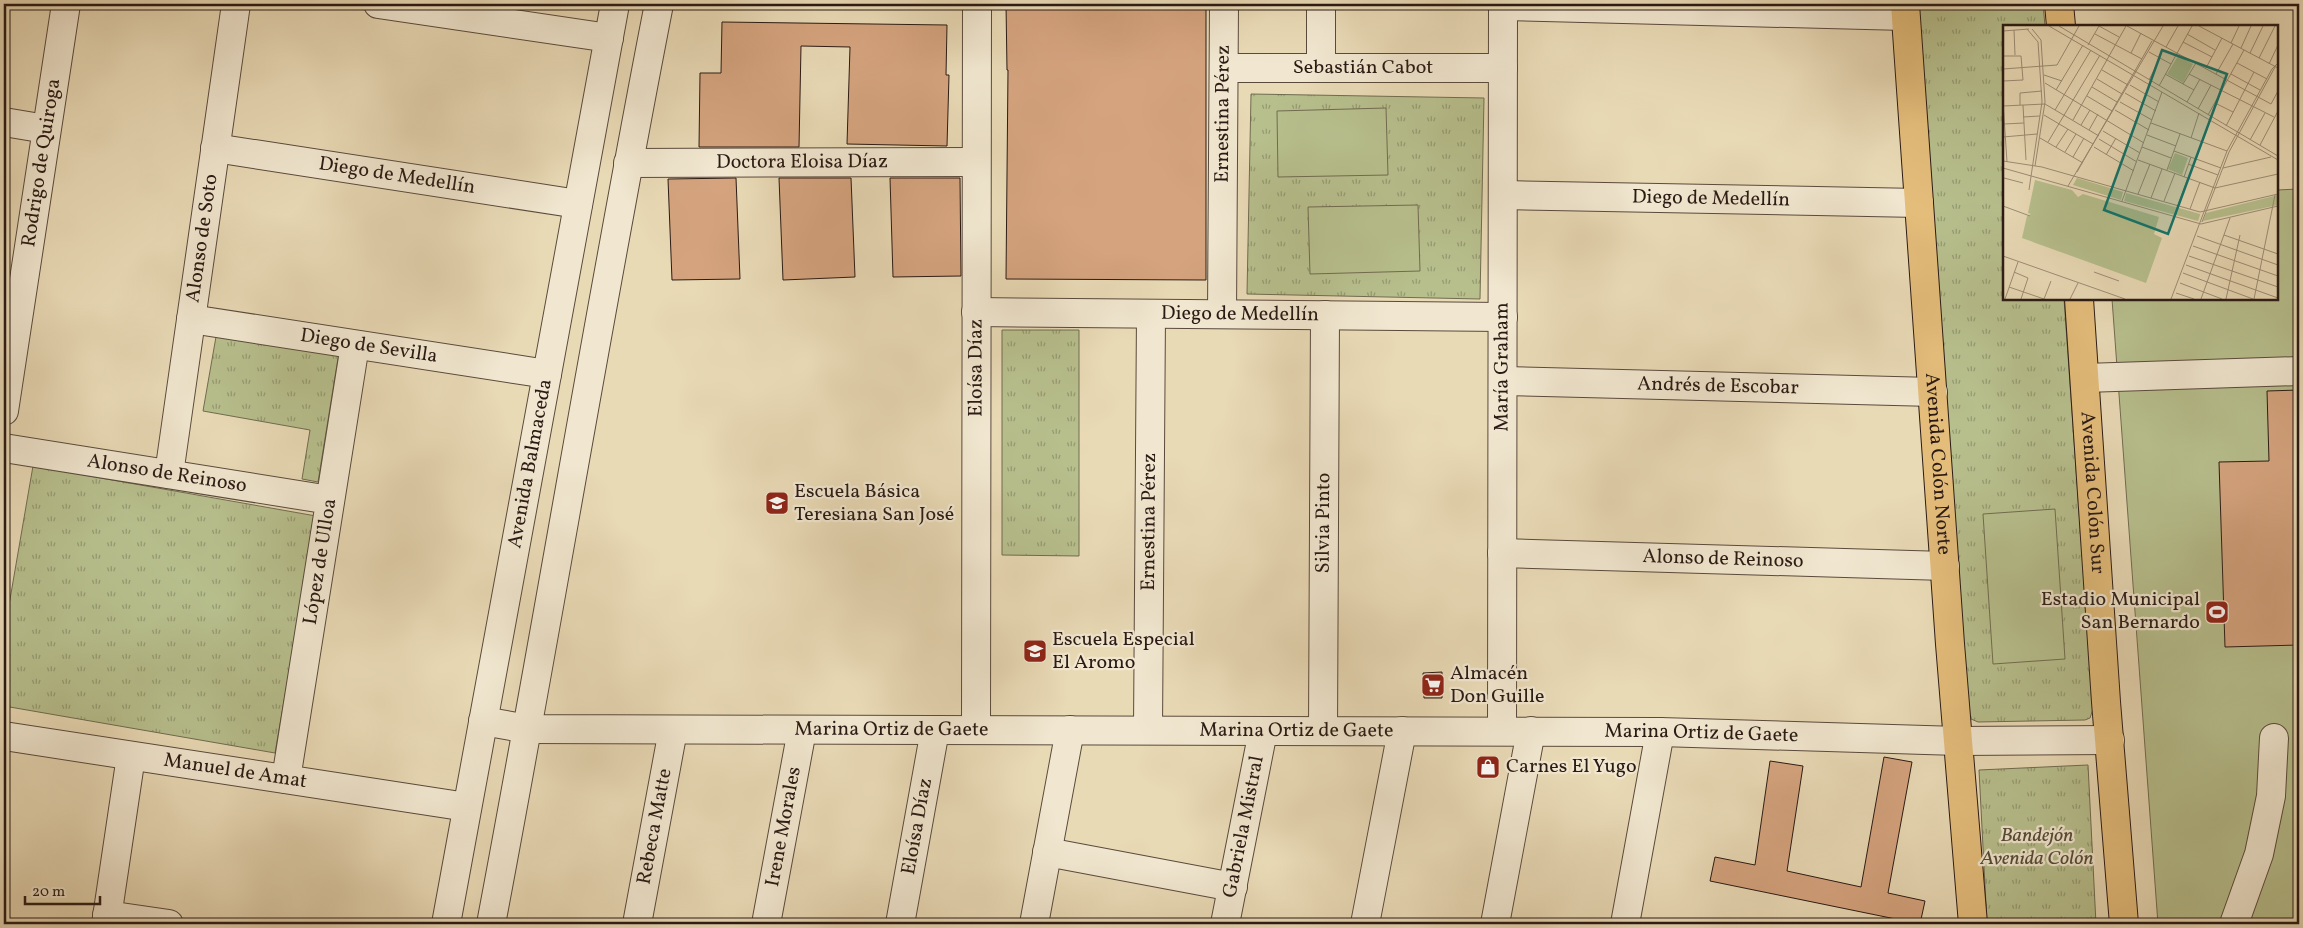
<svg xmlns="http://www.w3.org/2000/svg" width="2303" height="928" font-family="Vollkorn,serif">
<defs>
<pattern id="grass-tufts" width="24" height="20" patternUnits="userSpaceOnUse" patternTransform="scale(1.25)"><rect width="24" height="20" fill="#b7bf8d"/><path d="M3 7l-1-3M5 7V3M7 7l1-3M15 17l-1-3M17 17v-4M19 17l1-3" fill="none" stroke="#959a72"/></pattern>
</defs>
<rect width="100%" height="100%" fill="#e9dab6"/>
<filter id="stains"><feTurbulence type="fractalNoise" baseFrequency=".004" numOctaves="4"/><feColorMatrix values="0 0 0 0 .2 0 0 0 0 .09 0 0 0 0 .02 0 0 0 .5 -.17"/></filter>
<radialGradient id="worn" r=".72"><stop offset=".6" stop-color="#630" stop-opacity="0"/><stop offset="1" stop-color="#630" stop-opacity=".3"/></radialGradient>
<path fill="url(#grass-tufts)" stroke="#706c50" d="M 1917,4 L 2043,4 L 2045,26 L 2004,26 L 2004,299 L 2064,299 L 2093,709 L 2090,718 L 2085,720 L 1978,722 L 1971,719 L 1967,712 Z
M 1251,94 L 1484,98 L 1480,299 L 1247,294 Z
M 1002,330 L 1079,330 L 1079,556 L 1002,555 Z
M 217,331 L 339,352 L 318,482 L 302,479 L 310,430 L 203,411 Z
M 33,466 L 316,516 L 275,753 L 4,706 L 4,634 Z
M 2088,765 L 2096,924 L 1987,924 L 1979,770 Z"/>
<path fill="#b7bf8d" stroke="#706c50" d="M 1386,108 L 1388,175 L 1278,177 L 1277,111 Z
M 2299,189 L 2299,924 L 2158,924 L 2112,299 L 2277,299 L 2277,190 Z
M 1418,205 L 1420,271 L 1310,274 L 1308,207 Z
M 2055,509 L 2065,659 L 1993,664 L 1983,514 Z"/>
<path fill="#d5a47f" stroke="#2a1a14" d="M 1006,4 L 1206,4 L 1206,280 L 1006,279 L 1008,70 L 1007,70 Z
M 722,22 L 947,25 L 946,75 L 949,75 L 947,146 L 847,144 L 850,47 L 801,46 L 799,147 L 699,147 L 700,73 L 721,73 Z
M 736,178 L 740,279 L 672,280 L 668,179 Z
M 779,178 L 851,178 L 855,277 L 783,280 Z
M 890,178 L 960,178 L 961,276 L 893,277 Z
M 2299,390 L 2299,645 L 2225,647 L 2219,462 L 2269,461 L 2267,391 Z
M 1442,672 L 1442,698 L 1424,698 L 1423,673 Z
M 1884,757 L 1912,762 L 1888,893 L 1925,901 L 1920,924 L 1710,881 L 1715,857 L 1755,865 L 1770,761 L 1803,766 L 1787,871 L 1861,887 Z"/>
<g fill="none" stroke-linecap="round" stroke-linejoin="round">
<g stroke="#5a4a3c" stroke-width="30">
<g id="minor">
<path d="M 378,4 L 609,38"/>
<path d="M 1503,6 L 1905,16"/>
<path id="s1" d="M 1224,68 L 1503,68"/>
<path d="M 1321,68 L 1321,4"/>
<path d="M 4,122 L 46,129"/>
<path id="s2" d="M 215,148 L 578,204"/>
<path id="s3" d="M 628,163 L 976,162"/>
<path id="s4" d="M 1503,195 L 1919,203"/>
<path id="s5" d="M 976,312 L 1503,317"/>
<path id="s6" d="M 1222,314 L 1224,4"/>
<path id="s7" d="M 191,319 L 547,374"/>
<path d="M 2085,378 L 2299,371"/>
<path id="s8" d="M 1503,381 L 1933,392"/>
<path id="s9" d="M 4,411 L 66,4"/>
<path id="s10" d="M 4,448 L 330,500"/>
<path id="s11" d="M 169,474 L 236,4"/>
<path id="s12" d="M 1502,553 L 1945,566"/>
<path id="s13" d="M 483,721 L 528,729 L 1660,732 L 1958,741 L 2110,740"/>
<path id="s14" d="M 976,730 L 977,4"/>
<path id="s15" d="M 1148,730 L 1151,314"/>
<path id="s16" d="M 1323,731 L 1325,315"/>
<path id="s17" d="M 1502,731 L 1503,4"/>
<path id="s18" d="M 4,736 L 467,807"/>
<path id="s19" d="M 286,779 L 355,345"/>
<path d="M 1047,852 L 1233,887"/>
<path d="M 107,915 L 169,924"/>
<path d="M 106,924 L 131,756"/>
<path id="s20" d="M 446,924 L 615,4"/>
<path d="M 491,924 C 549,618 599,310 659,4"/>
<path id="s21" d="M 637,924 L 673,730"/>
<path id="s22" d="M 766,924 L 802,730"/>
<path id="s23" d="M 900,924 L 935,730"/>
<path d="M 1034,924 L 1070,730"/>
<path id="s24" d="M 1225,924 L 1263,731"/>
<path d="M 1365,924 L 1402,731"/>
<path d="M 1495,924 L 1531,731"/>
<path d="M 1625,924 L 1660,732"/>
<path d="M 2234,924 L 2259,854 L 2271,796 L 2274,738"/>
</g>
</g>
<g stroke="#2a1a14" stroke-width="30">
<g id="major">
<path id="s25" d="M 1905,4 L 1950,644 L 1973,924"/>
<path d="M 2059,4 L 2061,26"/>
<path id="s26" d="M 2079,299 L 2106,702 L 2124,924"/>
</g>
</g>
<use href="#minor" stroke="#f1e7d0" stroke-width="28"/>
<use href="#major" stroke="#e4bd7b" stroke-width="28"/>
</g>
<defs>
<g id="school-square" transform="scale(1.25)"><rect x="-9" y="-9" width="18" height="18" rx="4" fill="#8f2418" stroke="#f1e7d0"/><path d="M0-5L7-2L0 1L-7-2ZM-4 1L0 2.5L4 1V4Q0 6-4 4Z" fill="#fff"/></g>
<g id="stadium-square" transform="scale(1.25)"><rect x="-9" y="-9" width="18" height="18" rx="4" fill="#8f2418" stroke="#f1e7d0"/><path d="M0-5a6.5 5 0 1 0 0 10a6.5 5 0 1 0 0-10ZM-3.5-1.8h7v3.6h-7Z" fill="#fff"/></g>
<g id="supermarket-square" transform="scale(1.25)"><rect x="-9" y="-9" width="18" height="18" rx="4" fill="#8f2418" stroke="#f1e7d0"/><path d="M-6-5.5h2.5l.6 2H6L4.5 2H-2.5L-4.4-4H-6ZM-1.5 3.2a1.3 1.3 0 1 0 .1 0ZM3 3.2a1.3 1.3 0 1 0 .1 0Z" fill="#fff"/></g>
<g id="shop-square" transform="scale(1.25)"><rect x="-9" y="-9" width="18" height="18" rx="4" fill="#8f2418" stroke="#f1e7d0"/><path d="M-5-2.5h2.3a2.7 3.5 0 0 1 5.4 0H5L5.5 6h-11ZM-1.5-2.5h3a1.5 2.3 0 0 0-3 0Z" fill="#fff"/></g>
</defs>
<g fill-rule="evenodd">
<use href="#school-square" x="777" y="503"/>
<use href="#stadium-square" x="2217" y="612"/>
<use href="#school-square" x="1035" y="651"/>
<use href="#supermarket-square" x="1433" y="685"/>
<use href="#shop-square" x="1488" y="767"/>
</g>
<g text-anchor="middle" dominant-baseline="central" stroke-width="4.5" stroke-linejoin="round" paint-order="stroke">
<g font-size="20" fill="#2a1a14" stroke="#f1e7d0">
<text stroke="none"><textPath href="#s1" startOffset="139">Sebastián Cabot</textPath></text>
<text stroke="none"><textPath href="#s6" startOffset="200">Ernestina Pérez</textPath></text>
<text stroke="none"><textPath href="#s3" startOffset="174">Doctora Eloisa Díaz</textPath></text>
<text stroke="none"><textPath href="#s9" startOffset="251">Rodrigo de Quiroga</textPath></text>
<text stroke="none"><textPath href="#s2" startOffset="184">Diego de Medellín</textPath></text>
<text stroke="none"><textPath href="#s4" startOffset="208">Diego de Medellín</textPath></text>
<text stroke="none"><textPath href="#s11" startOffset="238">Alonso de Soto</textPath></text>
<text stroke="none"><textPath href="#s5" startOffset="264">Diego de Medellín</textPath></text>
<text stroke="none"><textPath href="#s7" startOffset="180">Diego de Sevilla</textPath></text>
<text stroke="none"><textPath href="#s14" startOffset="362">Eloísa Díaz</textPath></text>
<text stroke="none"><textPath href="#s17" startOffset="364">María Graham</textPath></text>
<text stroke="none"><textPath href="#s8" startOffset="215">Andrés de Escobar</textPath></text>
<text stroke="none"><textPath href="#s20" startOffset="468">Avenida Balmaceda</textPath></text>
<text stroke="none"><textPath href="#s25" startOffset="461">Avenida Colón Norte</textPath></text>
<text stroke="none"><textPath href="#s10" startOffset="165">Alonso de Reinoso</textPath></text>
<text stroke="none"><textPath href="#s26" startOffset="194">Avenida Colón Sur</textPath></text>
<text stroke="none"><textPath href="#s15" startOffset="208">Ernestina Pérez</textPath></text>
<text stroke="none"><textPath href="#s16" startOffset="208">Silvia Pinto</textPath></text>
<text stroke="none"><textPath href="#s12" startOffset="221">Alonso de Reinoso</textPath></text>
<text stroke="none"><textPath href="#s19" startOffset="220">López de Ulloa</textPath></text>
<text stroke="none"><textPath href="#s13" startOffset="409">Marina Ortiz de Gaete</textPath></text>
<text stroke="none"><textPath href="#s13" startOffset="814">Marina Ortiz de Gaete</textPath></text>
<text stroke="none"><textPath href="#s13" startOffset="1219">Marina Ortiz de Gaete</textPath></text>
<text stroke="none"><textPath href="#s18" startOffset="234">Manuel de Amat</textPath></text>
<text stroke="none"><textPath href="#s21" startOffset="99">Rebeca Matte</textPath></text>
<text stroke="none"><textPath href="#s22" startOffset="99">Irene Morales</textPath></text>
<text stroke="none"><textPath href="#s23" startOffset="99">Eloísa Díaz</textPath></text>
<text stroke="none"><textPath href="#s24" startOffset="99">Gabriela Mistral</textPath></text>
</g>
<g font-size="20" fill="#2a1a14" stroke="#f1e7d0" text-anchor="start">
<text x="794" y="492">Escuela Básica<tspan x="794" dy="23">Teresiana San José</tspan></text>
<text x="2200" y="600" text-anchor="end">Estadio Municipal<tspan x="2200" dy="23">San Bernardo</tspan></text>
<text x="1052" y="640">Escuela Especial<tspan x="1052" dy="23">El Aromo</tspan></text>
<text x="1450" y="674">Almacén<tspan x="1450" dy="23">Don Guille</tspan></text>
<text x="1506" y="767">Carnes El Yugo</text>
</g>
<g font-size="20" font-style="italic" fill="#544c38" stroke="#f1e7d0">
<text x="2037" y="836">Bandejón<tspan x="2037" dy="23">Avenida Colón</tspan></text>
</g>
</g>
<g transform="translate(2003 25)">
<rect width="275" height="275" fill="#e9dab6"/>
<path d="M 175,31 L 190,39 L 180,58 L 164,49 ZM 172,128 L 185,133 L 179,150 L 165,144 ZM 74,153 L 120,167 L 118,175 L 70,160 ZM 123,168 L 197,189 L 197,190 L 195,196 L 121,176 ZM 275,170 L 275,180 L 200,196 L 203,188 Z" fill="#b7bf8d"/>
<path d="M 32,155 L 69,165 L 75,172 L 80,169 L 156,192 L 151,209 L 159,213 L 143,258 L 19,213 L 24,191 L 28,189 L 25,188 Z" fill="#b7bf8d"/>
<path fill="none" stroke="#9d8d75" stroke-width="1" d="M 46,1 L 275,135M 56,1 L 275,131M 96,1 L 116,12M 124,1 L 268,79 L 275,66M 196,1 L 275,43M 24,4 L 35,17 L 39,77 L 26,165M 29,4 L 38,15 L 42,77 L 32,141M 11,5 L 12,30M 0,6 L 26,4M 92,9 L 139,34M 184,9 L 212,25M 180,17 L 209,32M 228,18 L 236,1M 85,20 L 96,1M 163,22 L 175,1M 238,23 L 248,1M 146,27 L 168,39M 128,28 L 138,8M 247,28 L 260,1M 0,31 L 18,31 L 20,55 L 0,56M 256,33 L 272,1M 234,38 L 264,54M 266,39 L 275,20M 203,43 L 219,13M 0,44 L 54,40 L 76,1M 99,45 L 125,60M 162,49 L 191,65M 186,49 L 271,92M 213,49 L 230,19M 228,49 L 257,65M 41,50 L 59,56M 94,54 L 119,69M 146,55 L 157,33M 42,58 L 141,118M 180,59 L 193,38M 127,60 L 156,77M 156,61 L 189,1M 89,62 L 114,77M 53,65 L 80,20M 122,68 L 153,86M 84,71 L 109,86M 0,77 L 4,137M 117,77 L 149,95M 184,77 L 197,54M 212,78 L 230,87M 17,80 L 17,68 L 39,66M 20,80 L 23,135M 0,81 L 42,79 L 96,111M 195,84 L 208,60M 52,85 L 88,25M 112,85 L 146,105M 41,90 L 90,119M 205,90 L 241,25M 20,92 L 37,91M 70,95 L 123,1M 148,98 L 224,126M 1,99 L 21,98M 78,100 L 87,85M 223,101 L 251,47M 86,105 L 95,89M 100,106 L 137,128M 144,110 L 173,121M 0,112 L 34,109M 37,113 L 80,138M 188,113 L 196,88M 96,114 L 134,137M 247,115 L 262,88M 45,117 L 97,30M 257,120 L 275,86M 53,122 L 65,104M 91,122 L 131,146M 139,122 L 168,133M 171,126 L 218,143M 62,127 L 73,109M 103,130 L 113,113M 70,132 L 81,113M 135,135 L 212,163 L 275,149M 0,136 L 39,142 L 197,187 L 275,169M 185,139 L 215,150M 0,143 L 198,199 L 275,181M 220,143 L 268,132M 164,145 L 177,109M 74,147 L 149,16M 181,152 L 188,132M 1,153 L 20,158M 65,161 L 160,1M 135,169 L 147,139M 148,173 L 159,144M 119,176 L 159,67M 161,176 L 172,148M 175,180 L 185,153M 0,181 L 27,191M 187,184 L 197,157M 199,197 L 226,127 L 272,42M 221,210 L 275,229M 194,211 L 275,240M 190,221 L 275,251M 0,231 L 122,274M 186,231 L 275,262M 183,240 L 275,273M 11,247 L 25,253 L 18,274M 91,247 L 116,256M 180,248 L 250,274M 177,258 L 219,274M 6,262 L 41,274 L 48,256M 173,268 L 191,274M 2,274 L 15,237M 67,274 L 75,258M 168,274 L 224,126 L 269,44 L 275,38M 198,274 L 227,193M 223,274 L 237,210M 251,274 L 272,170"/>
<path fill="#0f766e" fill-opacity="0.15" stroke="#0f766e" stroke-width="2.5" d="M 159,25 L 224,49 L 165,209 L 101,185 Z"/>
<rect width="275" height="275" fill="none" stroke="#2a1a14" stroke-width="2.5"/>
</g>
<rect width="2303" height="928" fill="none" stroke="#e9dab6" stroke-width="20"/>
<rect x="5" y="5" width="2293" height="918" fill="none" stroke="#2a1a14" stroke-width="2.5"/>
<rect x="10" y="10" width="2283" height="908" fill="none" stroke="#2a1a14"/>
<path d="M25 896v8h75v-8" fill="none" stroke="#2a1a14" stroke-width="2.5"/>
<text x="32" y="896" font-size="15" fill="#2a1a14" stroke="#f1e7d0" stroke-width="4" paint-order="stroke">20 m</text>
<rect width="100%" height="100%" filter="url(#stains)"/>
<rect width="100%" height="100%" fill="url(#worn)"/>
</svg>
